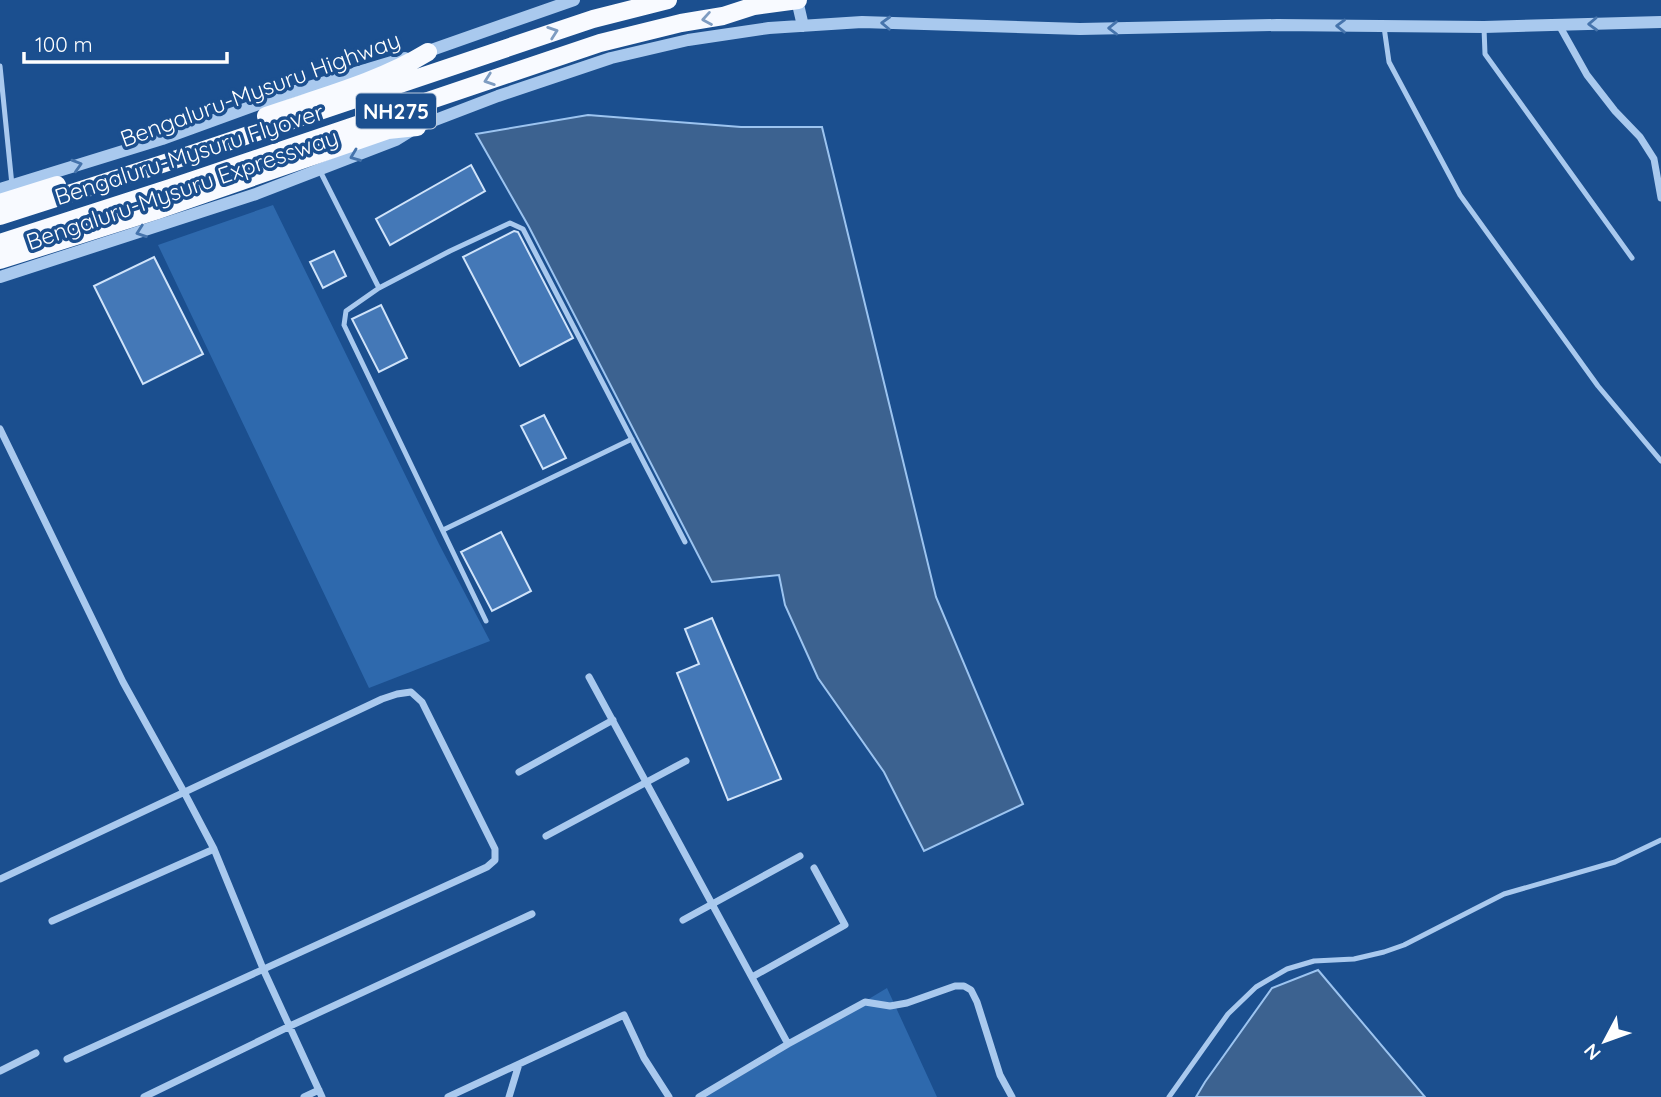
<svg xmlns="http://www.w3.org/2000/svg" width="1661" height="1097" font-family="Quicksand,sans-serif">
<rect width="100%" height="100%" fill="#1b4f8f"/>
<path fill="#2e69ad" d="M 273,205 L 439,544 L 490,641 L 369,688 L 158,245 Z
M 887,988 L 937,1097 L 706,1097 Z"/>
<path fill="#3c6290" stroke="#9cc4f0" stroke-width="2" d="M 588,115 L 741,127 L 822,127 L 936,597 L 1023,804 L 924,851 L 884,772 L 818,678 L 785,605 L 779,575 L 712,582 L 529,227 L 476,134 Z
M 1318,970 L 1425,1097 L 1196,1097 L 1205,1082 L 1272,988 Z"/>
<path fill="#4478b7" stroke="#cfe3fa" stroke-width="2" d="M 471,165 L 485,191 L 390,245 L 376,219 Z
M 514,231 L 518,232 L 573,338 L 520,366 L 463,257 Z
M 334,251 L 346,276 L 323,288 L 310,262 Z
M 154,257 L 203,354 L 143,384 L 94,286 Z
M 381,305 L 407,358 L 379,372 L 352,319 Z
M 544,415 L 566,458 L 543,469 L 521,426 Z
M 501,532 L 531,591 L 492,611 L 461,552 Z
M 712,618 L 781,779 L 728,800 L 677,673 L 699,664 L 685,629 Z"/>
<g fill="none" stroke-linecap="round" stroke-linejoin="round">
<path stroke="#a9c9ee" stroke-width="5" d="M 1384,27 L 1389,62 L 1460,195 L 1598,386 L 1661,461
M 1484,28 L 1485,54 L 1632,258
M 0,66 L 12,185
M 319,169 L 379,288 L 450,251 L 510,223 L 523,229 L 685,542
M 379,288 L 346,311 L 344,325 L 486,621
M 443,530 L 632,439
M 1169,1097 L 1228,1014 L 1256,987 L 1287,969 L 1314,961 L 1354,959 L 1384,952 L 1404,945 L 1504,894 L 1615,862 L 1661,840"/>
<path stroke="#a9c9ee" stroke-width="7" d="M 1559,25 L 1587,75 L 1615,111 L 1640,137 L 1654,159 L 1661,198
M 0,429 L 123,682 L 184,792 L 214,849 L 264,971 L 322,1097
M 589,677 L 788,1044
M 519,772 L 613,720
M 546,836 L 686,761
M 0,879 L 382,699 L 397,694 L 411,692 L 422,702 L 495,849 L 495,860 L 487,867 L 67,1059
M 683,920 L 800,856
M 52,921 L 214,849
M 752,977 L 845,925 L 814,868
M 0,1071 L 36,1053
M 144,1097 L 290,1026 L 532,914
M 304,1097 L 319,1090
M 448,1097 L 624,1015 L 644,1058 L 669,1097
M 509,1097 L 519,1064
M 699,1097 L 788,1044 L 865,1002 L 890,1006 L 907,1003 L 955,986 L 964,986 L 971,990 L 977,1002 L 1000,1075 L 1012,1097"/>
<path stroke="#a9c9ee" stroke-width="12" d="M 797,0 L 803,26
M 423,53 L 574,0
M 0,189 L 162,139 L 289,93 L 405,58
M 0,277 L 256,194 L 396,140 L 417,127 L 498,96 L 611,58 L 688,40 L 769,28 L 862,22 L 1080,29 L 1277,25 L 1484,27 L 1661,22"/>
<path stroke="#f8faff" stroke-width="18" d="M 266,116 C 321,97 379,82 428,52
M 0,203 L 57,185
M 0,216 L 162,164 L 593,19 L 668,0
M 0,243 L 170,188 L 600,43 L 681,23 L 723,16 L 754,6 L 798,0
M 0,260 L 155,211 L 388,130 L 417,127"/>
</g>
<defs><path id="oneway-chevron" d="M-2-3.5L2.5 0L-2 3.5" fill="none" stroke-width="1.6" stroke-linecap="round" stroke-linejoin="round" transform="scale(1.75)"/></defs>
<g stroke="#7e9cc1">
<use href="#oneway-chevron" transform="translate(707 19) rotate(170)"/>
<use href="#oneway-chevron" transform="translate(553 32) rotate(-19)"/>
<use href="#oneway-chevron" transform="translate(489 80) rotate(161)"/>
</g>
<g stroke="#4674ac">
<use href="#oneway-chevron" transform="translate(886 23) rotate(-178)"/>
<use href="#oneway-chevron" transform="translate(1593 24) rotate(178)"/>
<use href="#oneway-chevron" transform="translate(1341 26) rotate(-179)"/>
<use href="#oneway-chevron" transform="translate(1113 28) rotate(179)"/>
<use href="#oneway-chevron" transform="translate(355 156) rotate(159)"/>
<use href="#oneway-chevron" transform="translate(77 165) rotate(-17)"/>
<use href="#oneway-chevron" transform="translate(141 232) rotate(161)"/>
</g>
<g text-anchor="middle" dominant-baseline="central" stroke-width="7" stroke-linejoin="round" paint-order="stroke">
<rect fill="#1b4f8f" stroke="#bbcadd" stroke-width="2" x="356" y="93.5" width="80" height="35" rx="5"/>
<g font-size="21" font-weight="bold" fill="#fff">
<text x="396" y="111">NH275</text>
</g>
<g font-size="23" fill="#fff" stroke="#1b4f8f">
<text transform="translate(260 89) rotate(-20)">Bengaluru-Mysuru Highway</text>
<text transform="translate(189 154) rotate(-18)">Bengaluru-Mysuru Flyover</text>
<text transform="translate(182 189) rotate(-19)">Bengaluru-Mysuru Expressway</text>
</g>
</g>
<g transform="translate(1605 1041) rotate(229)" stroke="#1b4f8f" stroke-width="5" paint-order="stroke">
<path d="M0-5L12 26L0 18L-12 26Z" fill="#ffffff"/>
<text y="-10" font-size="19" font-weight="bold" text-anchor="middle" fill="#ffffff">N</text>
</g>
<path d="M24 52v10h203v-10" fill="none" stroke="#ffffff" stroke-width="3.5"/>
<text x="35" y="52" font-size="21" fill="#ffffff" stroke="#1b4f8f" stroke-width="5" paint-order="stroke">100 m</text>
</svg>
